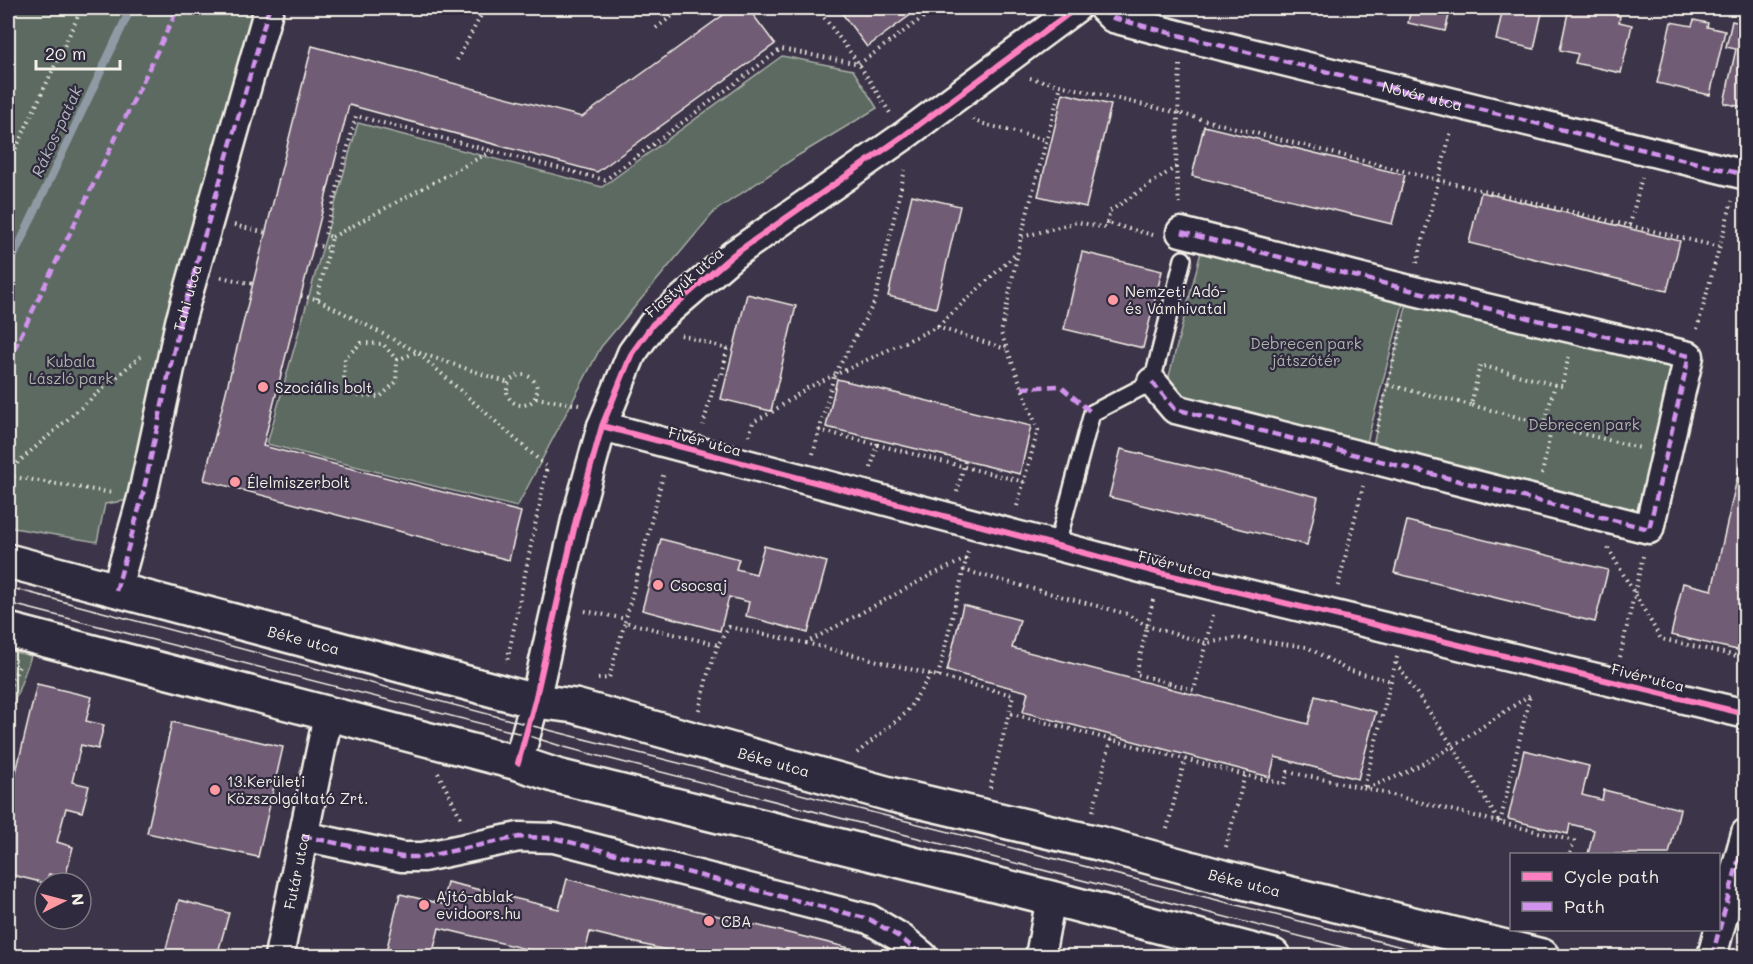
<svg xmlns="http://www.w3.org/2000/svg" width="1753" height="964" font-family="Mali,sans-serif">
<rect width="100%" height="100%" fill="#3c3448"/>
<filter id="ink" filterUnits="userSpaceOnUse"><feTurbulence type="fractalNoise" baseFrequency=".0167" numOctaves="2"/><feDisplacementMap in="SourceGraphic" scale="12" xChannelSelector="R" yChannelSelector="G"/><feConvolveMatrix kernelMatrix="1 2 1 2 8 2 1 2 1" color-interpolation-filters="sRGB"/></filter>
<g filter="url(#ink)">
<path fill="#5b6b62" stroke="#a8aea5" stroke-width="1.5" d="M 8,8 L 269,8 L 142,498 L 105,504 L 97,542 L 8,527 Z
M 782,56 L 853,70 L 877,108 L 799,155 L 715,211 L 601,347 L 517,507 L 267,444 L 358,123 L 602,187 Z
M 1202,248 L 1405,296 L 1366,446 L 1182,401 L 1168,380 Z
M 1410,290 L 1689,356 L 1649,529 L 1370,457 Z
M 8,650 L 31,656 L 8,719 Z"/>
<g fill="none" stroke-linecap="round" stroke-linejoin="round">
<path stroke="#8f9aa4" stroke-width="8" d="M 8,268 L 131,8"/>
</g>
<path fill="#715c74" stroke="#f4f1e8" stroke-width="1.5" d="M 733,8 L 748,8 L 775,44 L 597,172 L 349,105 L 263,446 L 521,512 L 509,560 L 204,480 L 312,46 L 582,117 Z
M 838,8 L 920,8 L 867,47 Z
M 1411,8 L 1451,8 L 1445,31 L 1408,23 Z
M 1503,8 L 1543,8 L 1534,49 L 1496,40 Z
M 1569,8 L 1588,12 L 1589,8 L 1620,16 L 1619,22 L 1632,25 L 1621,73 L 1575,63 L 1578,54 L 1560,50 Z
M 1694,20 L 1708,23 L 1707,27 L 1725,31 L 1710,95 L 1657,83 L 1671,22 L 1692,26 Z
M 1732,21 L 1746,24 L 1746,108 L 1724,103 L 1736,49 L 1726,47 Z
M 1063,93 L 1111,105 L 1086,207 L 1038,196 Z
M 1204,126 L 1405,175 L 1392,224 L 1192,176 Z
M 1481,192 L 1680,241 L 1667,291 L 1469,243 Z
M 912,195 L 960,206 L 936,308 L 888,296 Z
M 1082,252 L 1162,271 L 1143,348 L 1064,329 Z
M 747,294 L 796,306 L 771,411 L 721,399 Z
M 837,379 L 1031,426 L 1020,474 L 826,427 Z
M 1746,439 L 1746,652 L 1671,635 L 1683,583 L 1712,590 Z
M 1121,449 L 1318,497 L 1307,545 L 1109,497 Z
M 1407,521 L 1608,570 L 1595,622 L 1394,573 Z
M 661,539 L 739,559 L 736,569 L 756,574 L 764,546 L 827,562 L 808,633 L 746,616 L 749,602 L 729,597 L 720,631 L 642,610 Z
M 963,605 L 1020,620 L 1012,648 L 1308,724 L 1315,696 L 1376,712 L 1358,779 L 1275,757 L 1270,777 L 1023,712 L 1028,692 L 947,671 Z
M 37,684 L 92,697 L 86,721 L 104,725 L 98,749 L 81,745 L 72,782 L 89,786 L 82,812 L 66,808 L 57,842 L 73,847 L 65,878 L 49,874 L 45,883 L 8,874 L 8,806 Z
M 172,722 L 283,747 L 258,857 L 147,833 Z
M 172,722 L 283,747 L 258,857 L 147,833 Z
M 1524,750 L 1589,766 L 1582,795 L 1602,800 L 1604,790 L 1680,809 L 1669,854 L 1588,854 L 1594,830 L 1570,824 L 1568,834 L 1508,819 Z
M 567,879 L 858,950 L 856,956 L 691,956 L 590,932 L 584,956 L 555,956 L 439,928 L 432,956 L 385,956 L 400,894 L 442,904 L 447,882 L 559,909 Z
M 179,900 L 229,913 L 217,956 L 164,956 Z"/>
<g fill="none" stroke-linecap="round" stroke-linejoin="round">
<g stroke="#f4f1e8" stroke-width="20">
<path id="lane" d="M 1057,545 L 1092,413 L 1152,382 L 1183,259"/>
</g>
<g stroke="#f4f1e8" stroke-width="33">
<g id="street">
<path id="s1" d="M 1103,8 L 1113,18 L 1182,36 L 1746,175"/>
<path d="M 1152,382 L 1175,409 L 1649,529 L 1689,356 L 1410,290 L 1181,232"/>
<path d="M 602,426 L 1160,573 L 1746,714"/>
<path d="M 116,591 L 142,498 L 180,322 L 269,8"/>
<path d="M 518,763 L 535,701 L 576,520 L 602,426 L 632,353 L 653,324 L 733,255 L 905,135 L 1076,8"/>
<path d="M 303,836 L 402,857 L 423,857 L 519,837 L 554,838 L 869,919 L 901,938 L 923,956"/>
<path id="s2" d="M 279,956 L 328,715"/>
<path d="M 1040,956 L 1051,898"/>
<path d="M 1712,956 L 1746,833"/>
</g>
</g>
<g stroke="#f4f1e8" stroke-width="38">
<g id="secondary">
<path id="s3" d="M 8,561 L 535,701 L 575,706 L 893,795 L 1098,843 L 1219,876 L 1542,956"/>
<path d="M 8,630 L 518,763 L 557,776 L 1051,898 L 1273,956"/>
</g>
</g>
<path stroke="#f4f1e8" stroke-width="4" stroke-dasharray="1.5 4.5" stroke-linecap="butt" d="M 817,8 L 859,64 L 890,113
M 656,28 L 683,8
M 457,60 L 485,8
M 1030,78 L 1178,113 L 1438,180 L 1720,247
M 973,119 L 976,122 L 1046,140
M 8,165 L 82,8
M 1176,167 L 1179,204
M 234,225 L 266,233
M 1630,225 L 1642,177
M 1153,235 L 1107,223 L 1110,211 L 1176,167 L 1180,65
M 332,237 L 492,151
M 1022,237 L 1077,222 L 1106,228 L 1107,223
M 314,245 L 329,248
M 1417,263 L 1451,131
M 221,277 L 253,284
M 301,296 L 317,299 L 417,352 L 547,467 L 507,662 L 505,662
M 317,299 L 332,237 L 325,235 L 356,116 L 605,180 L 781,49 L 859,64 L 936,8
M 938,326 L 1016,254
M 1697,329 L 1732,201
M 681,335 L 727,349 L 722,376 L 717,375 L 703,425
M 361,343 L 383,344 L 397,360 L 396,382 L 380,397 L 359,396 L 344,380 L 345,358 Z
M 397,360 L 417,352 L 509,383
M507 390a15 15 0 1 1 30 0a15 15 0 1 1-30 0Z
M 1388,385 L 1471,405
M 1555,385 L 1480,365 L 1471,405 L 1544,424 L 1555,385 L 1562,386 L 1569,355
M 536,398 L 579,405
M 1544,424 L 1640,448
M 819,430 L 1024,482
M 1376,432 L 1404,317
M 749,436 L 753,422 L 772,412 L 807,388 L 937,327 L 1006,349
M 813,454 L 834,376 L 875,301 L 905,170
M 871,468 L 878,440
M 8,471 L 143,354
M 1542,474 L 1552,425
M 8,476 L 113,493
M 957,492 L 965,461
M 1017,506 L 1038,430 L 1001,333 L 1021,237 L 1061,85
M 1608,548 L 1661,639 L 1746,658
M 963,570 L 1127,614 L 1147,626 L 1206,643 L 1236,638 L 1307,647 L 1347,670 L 1391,681
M 1338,586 L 1363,486
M 1153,600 L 1136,674 L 1169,683 L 1168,688
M 585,611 L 626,619
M 625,622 L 664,472
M 806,643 L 1013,695 L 1009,713 L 1245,775 L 1284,784 L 1288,772 L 1364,788 L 1574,841 L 1570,854
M 1397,657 L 1364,788 C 1421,773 1480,727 1530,695
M 1620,657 L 1643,556
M 1396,663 L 1452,745 L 1500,823 L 1530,695
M 938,676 L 968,552
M 598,679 L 609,678 L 625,622 L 718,645 L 729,627 L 806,643 L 929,576 L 966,559
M 1169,683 L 1194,690 L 1213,615
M 8,690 L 20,664
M 699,710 L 708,673 L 718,645
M 857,753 L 906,713 L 931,674
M 438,773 L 462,820
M 990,788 L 1009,713
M 1093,811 L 1111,739
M 1167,829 L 1185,759
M 1226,847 L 1245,775"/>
<use href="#lane" stroke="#2f2a3d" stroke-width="15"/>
<use href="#street" stroke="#2f2a3d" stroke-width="28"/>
<use href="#secondary" stroke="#2f2a3d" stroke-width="33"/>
<path stroke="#f4f1e8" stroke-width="1.5" d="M 8,587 L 529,725 L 1437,956
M 8,603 L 526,735 L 564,747 L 1377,956"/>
<g stroke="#d193ec" stroke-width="4.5" stroke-dasharray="9 4.5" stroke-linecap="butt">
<path d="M 1103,8 L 1113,18 L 1182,36 L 1746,175"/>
<path d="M 8,362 L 178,8"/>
<path d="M 1152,382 L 1175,409 L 1649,529 L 1689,356 L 1410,290 L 1181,232"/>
<path d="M 1022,388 L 1060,386 L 1092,413"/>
<path id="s4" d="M 116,591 L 142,498 L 180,322 L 269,8"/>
<path d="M 303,836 L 402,857 L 423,857 L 519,837 L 554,838 L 869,919 L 901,938 L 923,956"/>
<path d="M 1712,956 L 1746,833"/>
</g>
<g stroke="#2f2a3d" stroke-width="10">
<path id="cycleway" d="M 602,426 L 1160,573 L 1746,714
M 518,763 L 535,701 L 576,520 L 602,426 L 632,353 L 653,324 L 733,255 L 905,135 L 1076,8"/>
</g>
<use href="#cycleway" stroke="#ff80c0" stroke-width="6"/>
</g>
</g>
<g fill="#ff9aa2" stroke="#2f2a3d" stroke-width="2">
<circle cx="1113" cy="300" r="6"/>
<circle cx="263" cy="387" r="6"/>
<circle cx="235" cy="482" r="6"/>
<circle cx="658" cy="585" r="6"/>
<circle cx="215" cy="790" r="6"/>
<circle cx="424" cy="905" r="6"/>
<circle cx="709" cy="921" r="6"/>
</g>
<g text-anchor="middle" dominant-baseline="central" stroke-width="4.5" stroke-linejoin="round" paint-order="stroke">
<g font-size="15" fill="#f4f1e8" stroke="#2f2a3d">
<text stroke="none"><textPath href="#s1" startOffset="333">Nővér utca</textPath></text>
<text transform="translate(684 282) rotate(-41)">Fiastyúk utca</text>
<text stroke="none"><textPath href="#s4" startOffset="302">Tahi utca</textPath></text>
<text transform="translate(705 441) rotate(15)">Fivér utca</text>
<text transform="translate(1175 564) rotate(14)">Fivér utca</text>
<text stroke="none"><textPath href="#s3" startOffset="306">Béke utca</textPath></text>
<text transform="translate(1648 677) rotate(14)">Fivér utca</text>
<text stroke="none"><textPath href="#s3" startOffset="792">Béke utca</textPath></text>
<text stroke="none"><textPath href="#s2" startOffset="87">Futár utca</textPath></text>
<text stroke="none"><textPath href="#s3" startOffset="1278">Béke utca</textPath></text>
</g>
<g font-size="15" fill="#f4f1e8" stroke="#2f2a3d" text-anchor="start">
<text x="1125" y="291">Nemzeti Adó-<tspan x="1125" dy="17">és Vámhivatal</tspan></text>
<text x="275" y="387">Szociális bolt</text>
<text x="247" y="482">Élelmiszerbolt</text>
<text x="670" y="585">Csocsaj</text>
<text x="227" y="781">13.Kerületi<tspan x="227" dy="17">Közszolgáltató Zrt.</tspan></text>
<text x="436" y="896">Ajtó-ablak<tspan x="436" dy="17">evidoors.hu</tspan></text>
<text x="721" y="921">CBA</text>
</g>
<g font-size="15" fill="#afb5ac" stroke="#2f2a3d">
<text x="1306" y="343">Debrecen park<tspan x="1306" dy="17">játszótér</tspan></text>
<text x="71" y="361">Kubala<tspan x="71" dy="17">László park</tspan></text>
<text x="1584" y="424">Debrecen park</text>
</g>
<g font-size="16" font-style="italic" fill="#b1b7bb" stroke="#2f2a3d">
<text transform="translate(56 131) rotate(-65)">Rákos-patak</text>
</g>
</g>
<rect width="1753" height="964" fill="none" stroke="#2f2a3d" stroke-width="30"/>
<rect x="15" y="15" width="1723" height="934" fill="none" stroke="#f4f1e8" stroke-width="2" filter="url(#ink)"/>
<rect x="1510" y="853" width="210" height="78" fill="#2f2a3d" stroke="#7e7a81" stroke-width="1.5"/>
<rect x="1522" y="872" width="30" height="9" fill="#ff80c0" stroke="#7e7a81" stroke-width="1.5"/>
<text x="1564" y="883" font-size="18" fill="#f4f1e8">Cycle path</text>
<rect x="1522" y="902" width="30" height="9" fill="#d193ec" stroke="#7e7a81" stroke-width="1.5"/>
<text x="1564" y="913" font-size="18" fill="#f4f1e8">Path</text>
<g transform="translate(63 901) rotate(84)"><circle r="28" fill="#2f2a3d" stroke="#7e7a81" stroke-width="1.5"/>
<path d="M0-4.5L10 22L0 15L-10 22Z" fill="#ff9aa2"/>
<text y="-9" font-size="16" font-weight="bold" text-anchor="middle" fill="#f4f1e8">N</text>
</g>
<path d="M36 60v9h84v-9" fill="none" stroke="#f4f1e8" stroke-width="3"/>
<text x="45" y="60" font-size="18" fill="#f4f1e8" stroke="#2f2a3d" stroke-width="4.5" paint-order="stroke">20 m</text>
</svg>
